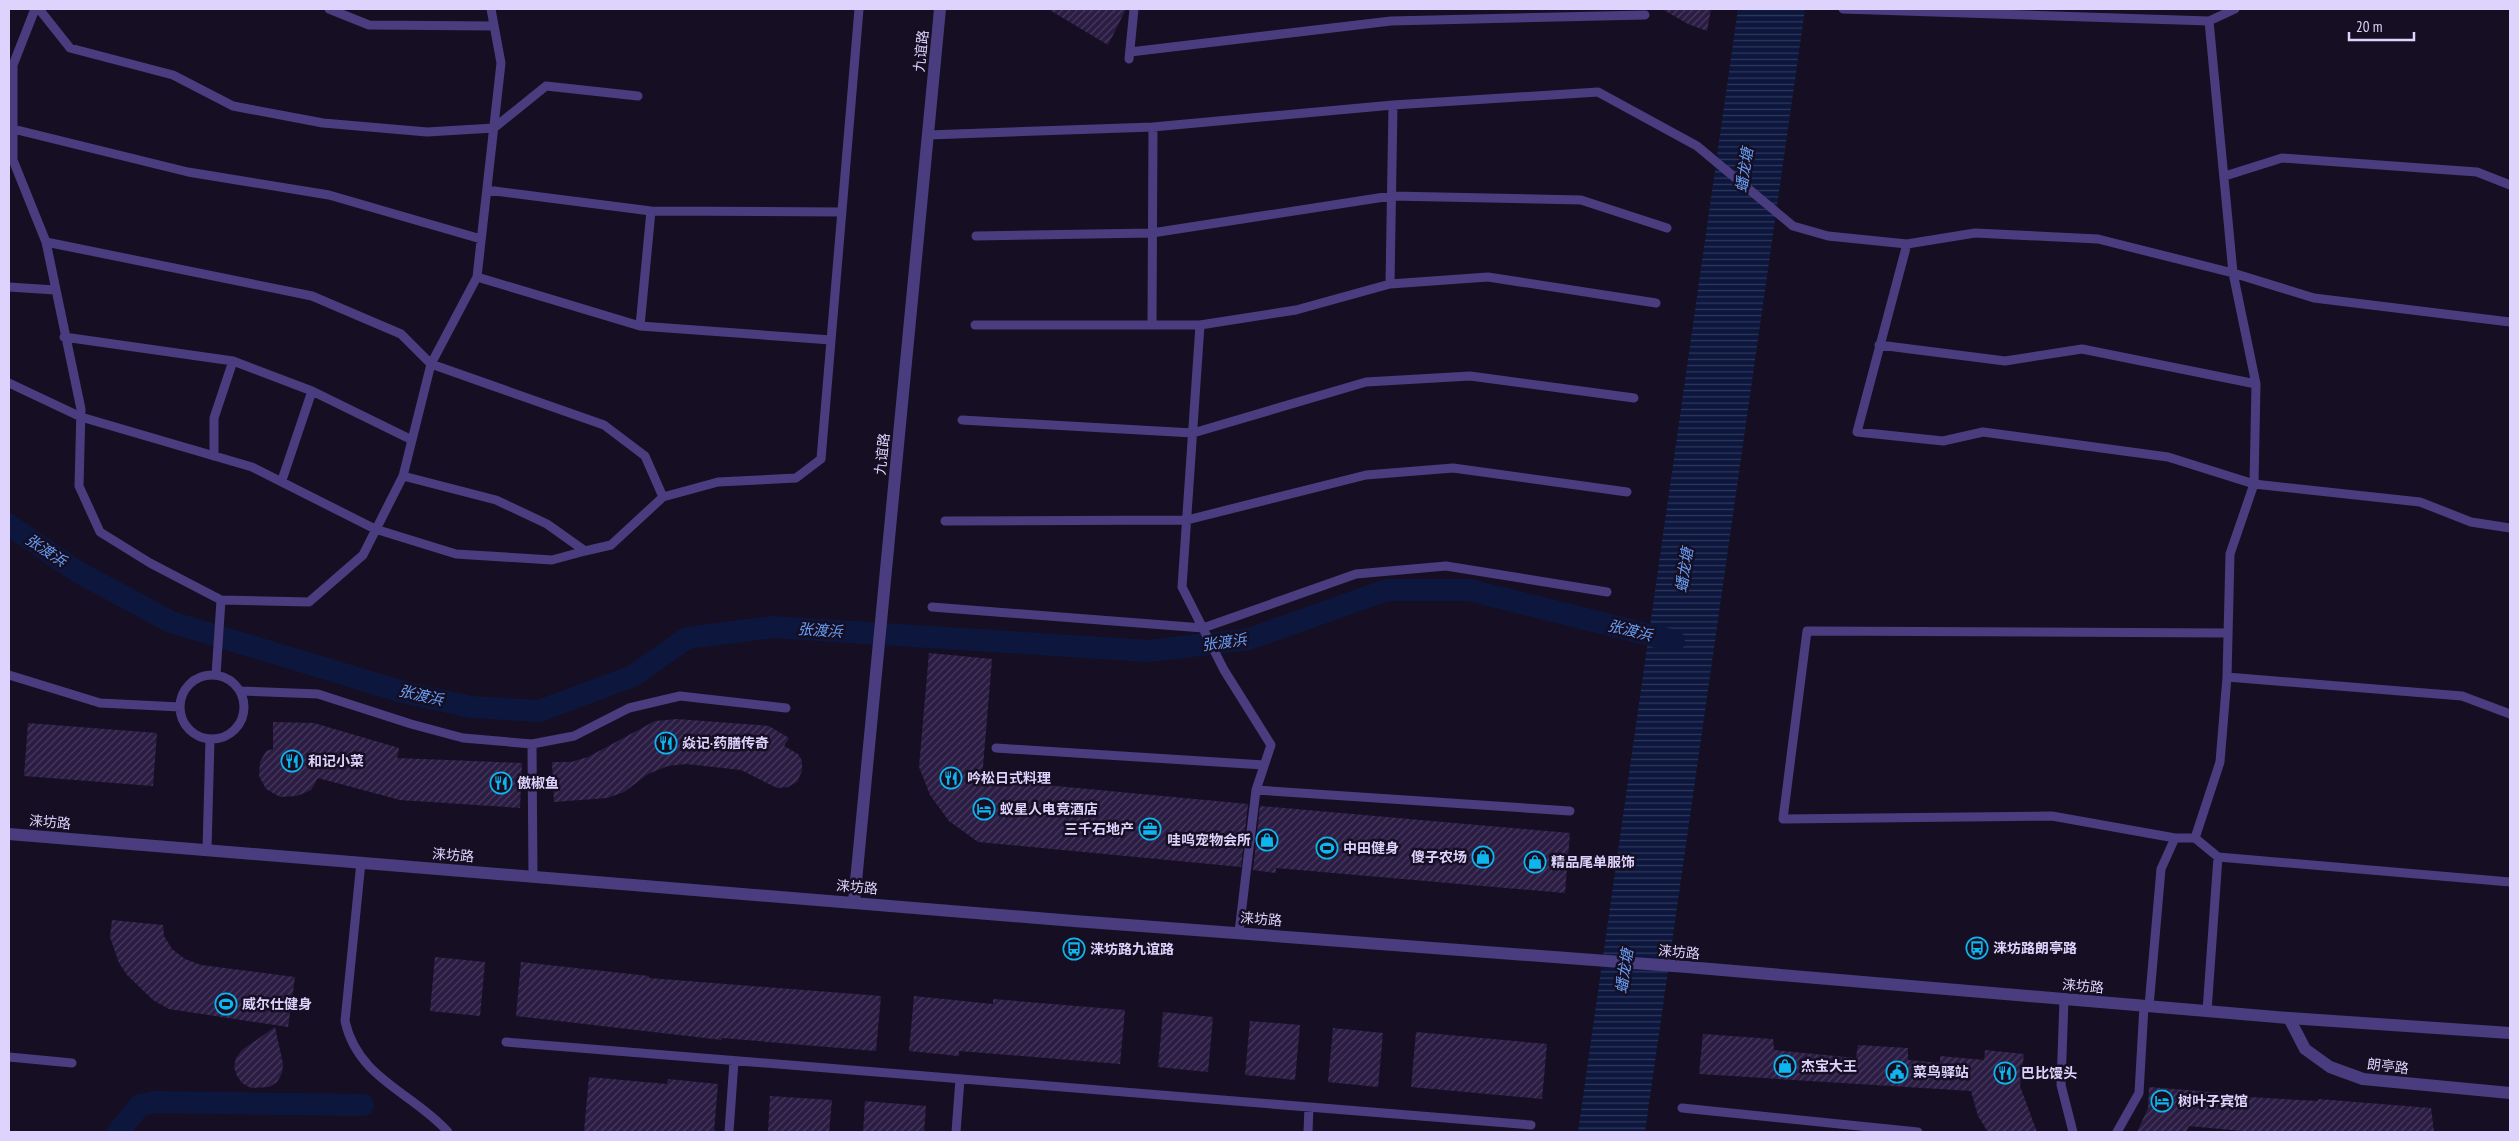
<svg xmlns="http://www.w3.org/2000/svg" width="2519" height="1141" font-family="'PT Sans Narrow','Noto Sans SC',sans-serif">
<defs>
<pattern id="water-rules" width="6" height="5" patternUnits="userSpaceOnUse" patternTransform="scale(1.25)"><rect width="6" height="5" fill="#0d173e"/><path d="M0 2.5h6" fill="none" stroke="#30385b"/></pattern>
<pattern id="building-hatch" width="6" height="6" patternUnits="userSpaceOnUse" patternTransform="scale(1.25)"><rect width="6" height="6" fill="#2a1c42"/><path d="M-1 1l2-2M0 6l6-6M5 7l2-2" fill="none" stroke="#483c5e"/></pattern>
</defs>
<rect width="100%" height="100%" fill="#160f23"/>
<path fill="url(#water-rules)" d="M 1738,9 L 1805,9 L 1645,1132 L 1578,1132 Z"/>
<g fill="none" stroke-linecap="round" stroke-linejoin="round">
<path stroke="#0d173e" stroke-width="22" d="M 9,525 L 78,572 L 171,622 L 403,692 L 471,707 L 539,711 L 633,676 L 687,638 L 773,627 L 1149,651 L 1249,639 L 1387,590 L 1469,590 L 1674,641
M 118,1132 L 140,1105 L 156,1102 L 363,1105"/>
</g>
<path fill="url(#building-hatch)" d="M 1048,9 L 1126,9 L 1108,45 Z
M 1662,9 L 1711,9 L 1707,31 L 1688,24 Z
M 929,653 L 992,659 L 982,779 L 1248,804 L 1241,867 L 978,842 L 949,821 L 930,795 L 919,767 Z
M 677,719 L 769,726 L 789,738 L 784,746 L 798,754 L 802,761 L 802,771 L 797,782 L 788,787 L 777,788 L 741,770 L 686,764 L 668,766 L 648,774 L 624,792 L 607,798 L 554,802 L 552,762 L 571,762 L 588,757 L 655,721 Z
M 273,722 L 314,723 L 399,748 L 397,758 L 522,763 L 520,808 L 400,800 L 318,778 L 311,790 L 297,796 L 280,797 L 266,789 L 259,776 L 260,762 L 266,751 L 273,749 Z
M 28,723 L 157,733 L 153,786 L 24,776 Z
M 1260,806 L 1570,833 L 1565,893 L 1276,868 L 1276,873 L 1253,870 Z
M 112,920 L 163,925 L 164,936 L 172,949 L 185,959 L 201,965 L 295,977 L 288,1027 L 169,1009 L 153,1000 L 127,975 L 119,963 L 110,937 Z
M 435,957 L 485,962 L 480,1016 L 430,1011 Z
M 521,962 L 649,976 L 649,978 L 881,996 L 876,1051 L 722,1038 L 722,1040 L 516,1016 Z
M 914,996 L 993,1004 L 993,999 L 1125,1010 L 1120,1064 L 959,1051 L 959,1056 L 909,1051 Z
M 1163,1012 L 1213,1017 L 1208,1072 L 1158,1067 Z
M 1250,1021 L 1300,1025 L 1295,1080 L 1245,1075 Z
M 275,1027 L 283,1064 L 282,1073 L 277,1082 L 269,1087 L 251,1088 L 242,1083 L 237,1076 L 234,1067 L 236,1058 L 242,1050 Z
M 1333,1028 L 1383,1033 L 1378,1087 L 1328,1082 Z
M 1416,1032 L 1547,1044 L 1542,1099 L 1411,1087 Z
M 1703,1034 L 1773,1039 L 1774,1050 L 1856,1058 L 1858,1045 L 1908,1048 L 1908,1060 L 1940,1063 L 1940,1056 L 1984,1060 L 1985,1050 L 2024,1054 L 2020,1086 L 2037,1132 L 1988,1132 L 1978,1116 L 1971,1091 L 1699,1074 Z
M 589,1077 L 667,1084 L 668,1079 L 718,1084 L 714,1132 L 584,1131 Z
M 2149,1087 L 2249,1095 L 2249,1097 L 2318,1101 L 2318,1099 L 2431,1108 L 2434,1132 L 2252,1132 L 2189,1126 L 2186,1132 L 2137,1132 L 2148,1108 Z
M 770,1096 L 832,1100 L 829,1132 L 768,1132 Z
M 865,1101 L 926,1106 L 924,1132 L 863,1132 Z"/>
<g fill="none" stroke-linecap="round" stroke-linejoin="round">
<path stroke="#4a3d7f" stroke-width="9" d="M 35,9 L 13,65 L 13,160 L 46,242 L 81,409 L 79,486 L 100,532 L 150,563 L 221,600 L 309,602 L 363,555 L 403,476 L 431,364 L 477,277 L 501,63 L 491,9
M 39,9 L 70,48 L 173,75 L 233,106 L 323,123 L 427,132 L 494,128 L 546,86 L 638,96
M 329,9 L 369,25 L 494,26
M 1843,9 L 2209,21 L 2235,9
M 1130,52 L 1391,21 L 1645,15
M 1129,59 L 1134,9
M 13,129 L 188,172 L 329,195 L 481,239
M 928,135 L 1153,127 L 1393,105 L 1598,92 L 1697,146 L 1793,226 L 1828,236 L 1907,244 L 1975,233 L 2098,239 L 2233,273 L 2314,298 L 2510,322
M 2225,176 L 2282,158 L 2477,172 L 2510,185
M 487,190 L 651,211 L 841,212
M 976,236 L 1152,233 L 1391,196 L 1581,200 L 1667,228
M 46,242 L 312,296 L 401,334 L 431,364 L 604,425 L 645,456 L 663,497
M 1907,244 L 1857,432 L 1943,441 L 1983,432 L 2168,457 L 2254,484 L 2420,502 L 2471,522 L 2510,528
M 477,277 L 640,326 L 831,340
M 1390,284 L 1393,105
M 9,287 L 55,290
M 975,325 L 1200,325 L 1296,310 L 1390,284 L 1488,277 L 1656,303
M 1152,325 L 1153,127
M 1200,325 L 1182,587 L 1224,670 L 1271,745 L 1256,790 L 1239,932
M 640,326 L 651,211
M 64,337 L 233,361 L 312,391 L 410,439
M 1879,345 L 2005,361 L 2082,349 L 2256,384
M 9,383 L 81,417 L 252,467 L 375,529 L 456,554 L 552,560 L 585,551 L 611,545 L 663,497 L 718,482 L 796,478 L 821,459 L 859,9
M 962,420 L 1193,433 L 1366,382 L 1470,376 L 1634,398
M 214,456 L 214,418 L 233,361
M 403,476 L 496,500 L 547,524 L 585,551
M 282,480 L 312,391
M 945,521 L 1187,520 L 1366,475 L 1453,468 L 1627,492
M 932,607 L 1203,628 L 1356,574 L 1446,566 L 1607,592
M 9,675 L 100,703 L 180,707
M 216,675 L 221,600
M180 707a32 32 0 1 1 64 0a32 32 0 1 1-64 0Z
M 2227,677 L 2462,696 L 2510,714
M 240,691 L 318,694 L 411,724 L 463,738 L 532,744 L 574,736 L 629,708 L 680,696 L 786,708
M 532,744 L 533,876
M 996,748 L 1264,765
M 1256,790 L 1570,811
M 2175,838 L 2052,816 L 1783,819 L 1807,631 L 2227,633
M 2195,838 L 2220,762 L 2227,677 L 2230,554 L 2254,484 L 2256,384 L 2233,273 L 2209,21
M 207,850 L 210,739
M 2218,857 L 2510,882
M 361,862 L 345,1021 C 358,1079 412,1092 448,1132
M 2064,999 L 2061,1085 L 2073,1132
M 2149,1006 L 2161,869 L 2175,838 L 2195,838 L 2218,857 L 2207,1011
M 506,1042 L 1531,1125
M 9,1057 L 72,1063
M 1682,1108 L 1918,1132
M 729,1132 L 734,1061
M 956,1132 L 960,1079
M 1308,1132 L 1309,1107
M 2117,1132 L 2139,1093 L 2144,1006"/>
<path stroke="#4a3d7f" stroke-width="12" d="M 2289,1018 L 2305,1049 L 2330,1067 L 2363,1079 L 2510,1093"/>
<path stroke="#4a3d7f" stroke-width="12" d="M 9,834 L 1074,921 L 1687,967 L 2289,1018 L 2510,1033
M 854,902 L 940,9"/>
</g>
<defs>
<g id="restaurant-ring" transform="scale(1.125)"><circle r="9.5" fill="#160f23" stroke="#0eb6ee" stroke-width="1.5"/><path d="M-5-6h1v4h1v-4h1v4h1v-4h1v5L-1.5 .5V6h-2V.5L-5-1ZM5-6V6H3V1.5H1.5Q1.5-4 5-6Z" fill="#0eb6ee"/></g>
<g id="hotel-ring" transform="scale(1.125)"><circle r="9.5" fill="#160f23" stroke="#0eb6ee" stroke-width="1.5"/><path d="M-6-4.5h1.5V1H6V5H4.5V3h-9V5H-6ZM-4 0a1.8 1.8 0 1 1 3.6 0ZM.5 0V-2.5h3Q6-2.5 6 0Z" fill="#0eb6ee"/></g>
<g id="office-ring" transform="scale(1.125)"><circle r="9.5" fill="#160f23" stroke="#0eb6ee" stroke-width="1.5"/><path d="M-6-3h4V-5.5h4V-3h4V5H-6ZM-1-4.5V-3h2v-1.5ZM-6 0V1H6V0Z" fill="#0eb6ee"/></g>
<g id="shop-ring" transform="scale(1.125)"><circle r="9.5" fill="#160f23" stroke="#0eb6ee" stroke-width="1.5"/><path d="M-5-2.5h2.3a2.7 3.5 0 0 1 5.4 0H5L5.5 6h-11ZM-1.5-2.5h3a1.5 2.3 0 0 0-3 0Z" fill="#0eb6ee"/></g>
<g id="stadium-ring" transform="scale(1.125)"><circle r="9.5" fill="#160f23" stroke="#0eb6ee" stroke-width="1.5"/><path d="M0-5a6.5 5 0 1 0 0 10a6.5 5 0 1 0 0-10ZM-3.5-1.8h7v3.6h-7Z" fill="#0eb6ee"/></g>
<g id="bus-ring" transform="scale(1.125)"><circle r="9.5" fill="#160f23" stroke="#0eb6ee" stroke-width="1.5"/><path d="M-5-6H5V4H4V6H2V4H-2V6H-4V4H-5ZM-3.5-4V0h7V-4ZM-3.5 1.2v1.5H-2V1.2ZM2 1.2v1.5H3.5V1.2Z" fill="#0eb6ee"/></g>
<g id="civic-ring" transform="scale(1.125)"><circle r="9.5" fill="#160f23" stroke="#0eb6ee" stroke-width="1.5"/><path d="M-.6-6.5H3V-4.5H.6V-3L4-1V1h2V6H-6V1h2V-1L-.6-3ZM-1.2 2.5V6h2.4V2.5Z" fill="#0eb6ee"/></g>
</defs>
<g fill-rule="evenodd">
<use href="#restaurant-ring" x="666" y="743"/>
<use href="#restaurant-ring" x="292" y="761"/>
<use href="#restaurant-ring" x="951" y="778"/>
<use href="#restaurant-ring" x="501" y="783"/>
<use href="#hotel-ring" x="984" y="809"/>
<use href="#office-ring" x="1150" y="829"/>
<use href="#shop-ring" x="1267" y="840"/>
<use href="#stadium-ring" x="1327" y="848"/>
<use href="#shop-ring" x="1483" y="857"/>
<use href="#shop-ring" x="1535" y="862"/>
<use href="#bus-ring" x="1977" y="948"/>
<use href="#bus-ring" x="1074" y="949"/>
<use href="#stadium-ring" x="226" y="1004"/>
<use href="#shop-ring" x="1785" y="1066"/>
<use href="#civic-ring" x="1897" y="1072"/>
<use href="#restaurant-ring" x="2005" y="1073"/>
<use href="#hotel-ring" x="2162" y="1101"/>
</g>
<g text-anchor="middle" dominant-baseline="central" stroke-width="5" stroke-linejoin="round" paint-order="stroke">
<g font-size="14" fill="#ded3fc" stroke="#160f23">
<text transform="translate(921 51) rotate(-84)">九谊路</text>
<text transform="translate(882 454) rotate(-84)">九谊路</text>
<text transform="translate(50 822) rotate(5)">涞坊路</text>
<text transform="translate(453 855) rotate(4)">涞坊路</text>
<text transform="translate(857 887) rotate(5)">涞坊路</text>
<text transform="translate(1261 919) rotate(4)">涞坊路</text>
<text transform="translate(1679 952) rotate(5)">涞坊路</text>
<text transform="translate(2083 986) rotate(5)">涞坊路</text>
<text transform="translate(2388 1066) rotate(7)">朗亭路</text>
</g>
<g font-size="14" font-weight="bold" fill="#ded3fc" stroke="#160f23" text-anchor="start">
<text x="682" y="743">焱记·药膳传奇</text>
<text x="308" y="761">和记小菜</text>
<text x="967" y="778">吟松日式料理</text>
<text x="517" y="783">傲椒鱼</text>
<text x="1000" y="809">蚁星人电竞酒店</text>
<text x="1134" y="829" text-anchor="end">三千石地产</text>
<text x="1251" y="840" text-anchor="end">哇呜宠物会所</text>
<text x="1343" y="848">中田健身</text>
<text x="1467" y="857" text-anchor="end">傻子农场</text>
<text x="1551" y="862">精品尾单服饰</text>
<text x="1993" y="948">涞坊路朗亭路</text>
<text x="1090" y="949">涞坊路九谊路</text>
<text x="242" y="1004">威尔仕健身</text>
<text x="1801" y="1066">杰宝大王</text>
<text x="1913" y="1072">菜鸟驿站</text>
<text x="2021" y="1073">巴比馒头</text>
<text x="2178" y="1101">树叶子宾馆</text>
</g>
<g font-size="15" font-style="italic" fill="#689ff6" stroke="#160f23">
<text transform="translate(1744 170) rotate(-81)">蟠龙塘</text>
<text transform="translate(46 550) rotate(34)">张渡浜</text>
<text transform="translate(1684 570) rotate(-81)">蟠龙塘</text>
<text transform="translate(820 630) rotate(4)">张渡浜</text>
<text transform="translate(1630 630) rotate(14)">张渡浜</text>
<text transform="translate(1224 642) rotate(-8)">张渡浜</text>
<text transform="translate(421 695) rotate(13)">张渡浜</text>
<text transform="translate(1624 971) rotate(-81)">蟠龙塘</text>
</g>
</g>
<rect width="2519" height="1141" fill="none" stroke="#ded3fc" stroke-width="20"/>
<path d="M2349 32v8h65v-8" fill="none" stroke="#ded3fc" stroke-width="2.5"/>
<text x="2356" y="32" font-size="15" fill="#ded3fc" stroke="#160f23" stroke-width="4" paint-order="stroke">20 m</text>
</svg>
